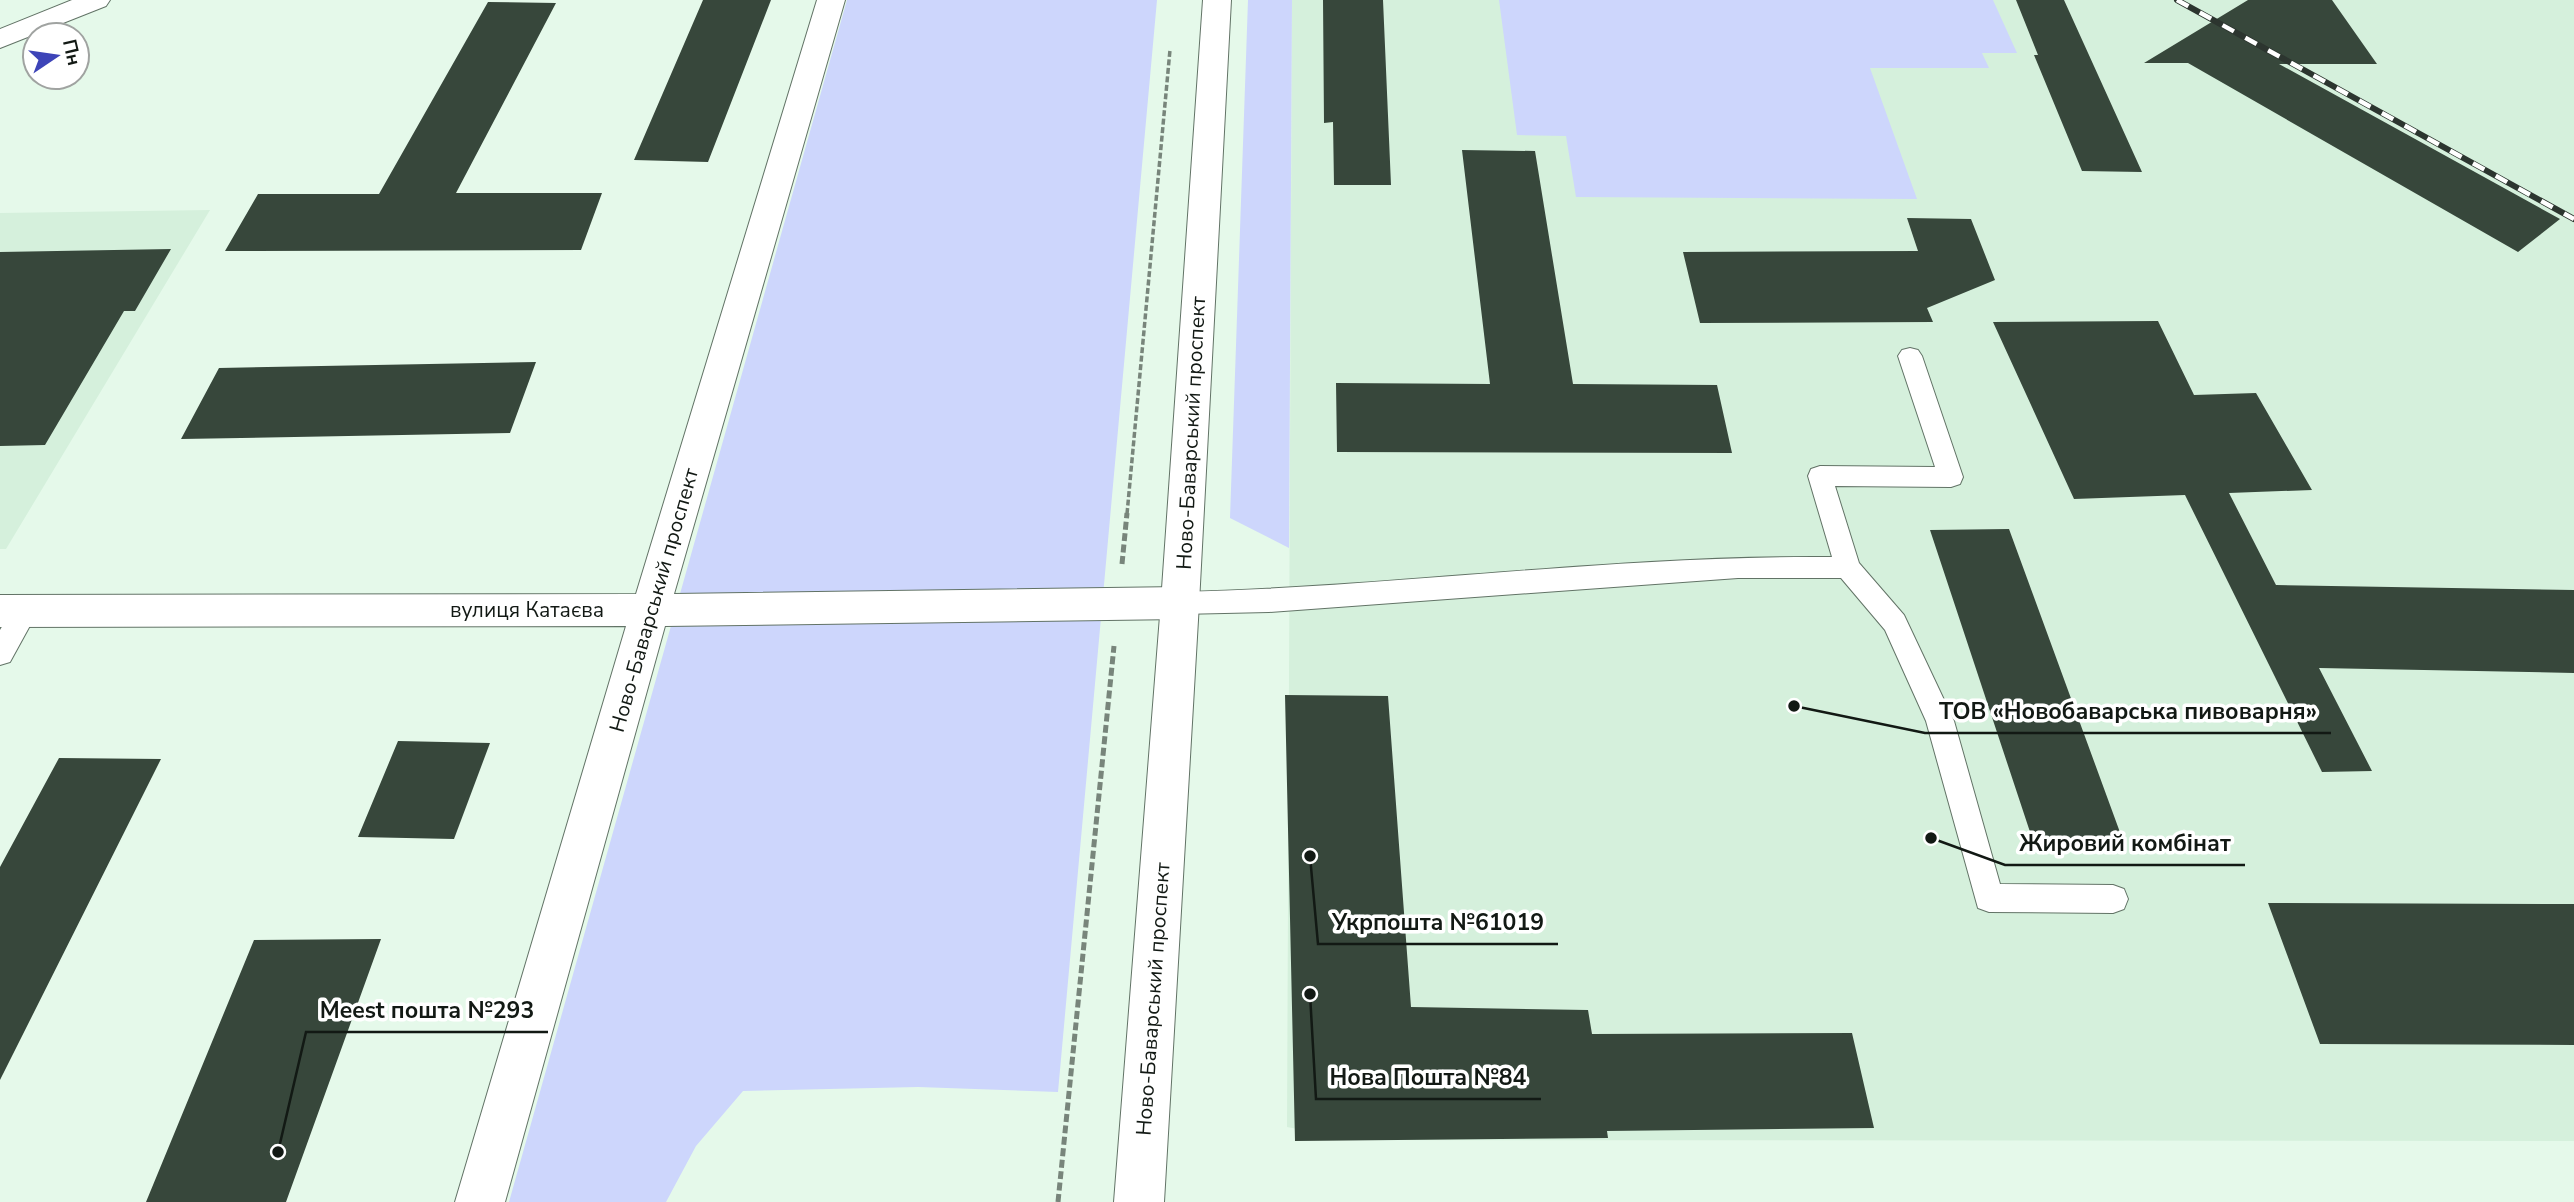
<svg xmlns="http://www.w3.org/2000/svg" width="2574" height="1202" font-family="'Nunito Sans',sans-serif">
<rect width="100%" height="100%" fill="#e5f9ea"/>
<path fill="#d5f0dc" d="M 1292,0 L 2574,0 L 2574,1141 L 1355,1140 L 1287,1127 Z
M 210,210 L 6,549 L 0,549 L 0,213 Z"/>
<path fill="#cdd6fc" d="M 847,0 L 1157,0 L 1058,1092 L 918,1087 L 743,1091 L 696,1146 L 666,1202 L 509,1202 Z
M 1248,0 L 1292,0 L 1289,548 L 1230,518 Z
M 1499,0 L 1993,0 L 2017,53 L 1982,53 L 1989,68 L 1870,68 L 1917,199 L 1576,197 L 1566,136 L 1517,135 Z"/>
<path fill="#37473b" d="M 703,0 L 771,0 L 708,162 L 634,160 Z
M 1323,0 L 1383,0 L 1391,185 L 1334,185 L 1333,122 L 1324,123 Z
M 2016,0 L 2064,0 L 2142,172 L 2082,171 L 2034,55 L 2038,55 Z
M 2248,0 L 2332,0 L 2377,64 L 2279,64 L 2560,219 L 2518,252 L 2188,63 L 2144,63 Z
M 488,2 L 556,3 L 456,193 L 602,193 L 581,250 L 225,251 L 258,194 L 379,194 Z
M 1462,150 L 1535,151 L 1573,384 L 1717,385 L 1732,453 L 1337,452 L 1336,383 L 1490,384 Z
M 1907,218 L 1971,219 L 1995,280 L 1927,308 L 1933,322 L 1700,323 L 1683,252 L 1918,251 Z
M 171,249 L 135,311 L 124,311 L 45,445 L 0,446 L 0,252 Z
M 2158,321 L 2194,395 L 2256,393 L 2312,490 L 2229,493 L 2276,585 L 2574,590 L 2574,673 L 2319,668 L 2372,771 L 2322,772 L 2185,495 L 2074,499 L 1993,322 Z
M 536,362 L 510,433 L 181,439 L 219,368 Z
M 2009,529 L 2125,846 L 2035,847 L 1930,530 Z
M 1285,695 L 1388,696 L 1411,1007 L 1588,1010 L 1592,1034 L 1852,1033 L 1874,1128 L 1607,1131 L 1608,1138 L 1295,1141 Z
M 398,741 L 490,743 L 454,839 L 358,837 Z
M 59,758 L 161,759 L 0,1080 L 0,867 Z
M 2268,903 L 2574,904 L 2574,1045 L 2320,1044 Z
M 381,939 L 286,1202 L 146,1202 L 254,940 Z"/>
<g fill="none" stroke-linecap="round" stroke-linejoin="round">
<g stroke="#627366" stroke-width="2">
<path id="lane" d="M 1910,348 L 1918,350 L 1922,356 L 1963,477 L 1960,484 L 1951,487 L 1835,486 L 1859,563 L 1904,615 L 1954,721 L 2000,884 L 2113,885 L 2124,889 L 2128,899 L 2124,909 L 2113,913 L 1989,912 L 1978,908 L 1926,721 L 1885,630 L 1841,578 L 1738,578 L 1269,612 L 1180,614 L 1171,611 L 1167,603 L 1171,595 L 1180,592 C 1398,587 1614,555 1832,557 L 1808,476 L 1811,469 L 1820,466 L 1935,467 L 1898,356 L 1902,350 Z
M 25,600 L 34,603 L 38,611 L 10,662 L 0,665 L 0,630 L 16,603 Z"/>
</g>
<g stroke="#627366" stroke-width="2">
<path id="street" d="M 72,0 L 110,0 L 106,6 L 0,48 L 0,29 Z
M 817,0 L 845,0 L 674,594 L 1180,587 L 1194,592 L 1199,603 L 1194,614 L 1180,619 L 665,626 L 505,1202 L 455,1202 L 626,626 L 0,627 L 0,595 L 636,594 Z"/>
</g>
<g stroke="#627366" stroke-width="2">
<path id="primary" d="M 1203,0 L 1231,0 L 1199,603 L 1164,1202 L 1114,1202 L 1161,603 Z"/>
</g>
<path stroke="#78857b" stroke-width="3.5" stroke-dasharray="6 2.5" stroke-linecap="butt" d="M 1127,514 L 1170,50"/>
<path stroke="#78857b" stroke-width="5" stroke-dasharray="8 3.5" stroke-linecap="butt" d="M 1122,564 L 1127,513
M 1058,1202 L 1114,646"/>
<use href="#lane" fill="#fff" fill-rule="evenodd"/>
<use href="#street" fill="#fff" fill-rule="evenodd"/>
<use href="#primary" fill="#fff" fill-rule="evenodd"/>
<g stroke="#2c352f" stroke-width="6">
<path id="rail" d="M 2177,0 L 2574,219"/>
</g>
<use href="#rail" stroke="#fff" stroke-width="4.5" stroke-dasharray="13" stroke-linecap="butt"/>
</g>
<g text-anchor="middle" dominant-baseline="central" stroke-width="7" stroke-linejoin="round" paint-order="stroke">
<g font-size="21" fill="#121914" stroke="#fff">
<text transform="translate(1191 433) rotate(-87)">Ново-Баварський проспект</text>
<text transform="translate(654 600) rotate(-74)">Ново-Баварський проспект</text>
<text x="527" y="610">вулиця Катаєва</text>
<text transform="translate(1153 999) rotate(-86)">Ново-Баварський проспект</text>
</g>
</g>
<path fill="none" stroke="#121914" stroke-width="2.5" d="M1794 706L1925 733H2331M1931 838L2005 865H2245M1310 856L1318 944H1558M278 1152L306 1032H548M1310 994L1316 1099H1541"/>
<g fill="#121914" stroke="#fff" stroke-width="2.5">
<circle cx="1794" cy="706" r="7"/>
<circle cx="1931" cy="838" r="7"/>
<circle cx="1310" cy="856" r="7"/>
<circle cx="278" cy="1152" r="7"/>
<circle cx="1310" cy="994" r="7"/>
</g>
<g font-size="23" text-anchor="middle" font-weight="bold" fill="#121914" stroke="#fff" stroke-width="7" stroke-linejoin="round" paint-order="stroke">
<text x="2128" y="719">ТОВ «Новобаварська пивоварня»</text>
<text x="2125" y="851">Жировий комбінат</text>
<text x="1438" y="930">Укрпошта №61019</text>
<text x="427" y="1018">Meest пошта №293</text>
<text x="1428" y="1085">Нова Пошта №84</text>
</g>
<g transform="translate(56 56) rotate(77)"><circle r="33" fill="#ffffff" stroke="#a0a3a1" stroke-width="2"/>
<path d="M0-5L12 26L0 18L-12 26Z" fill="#3d44b8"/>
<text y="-10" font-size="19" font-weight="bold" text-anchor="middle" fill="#121914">Пн</text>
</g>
</svg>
